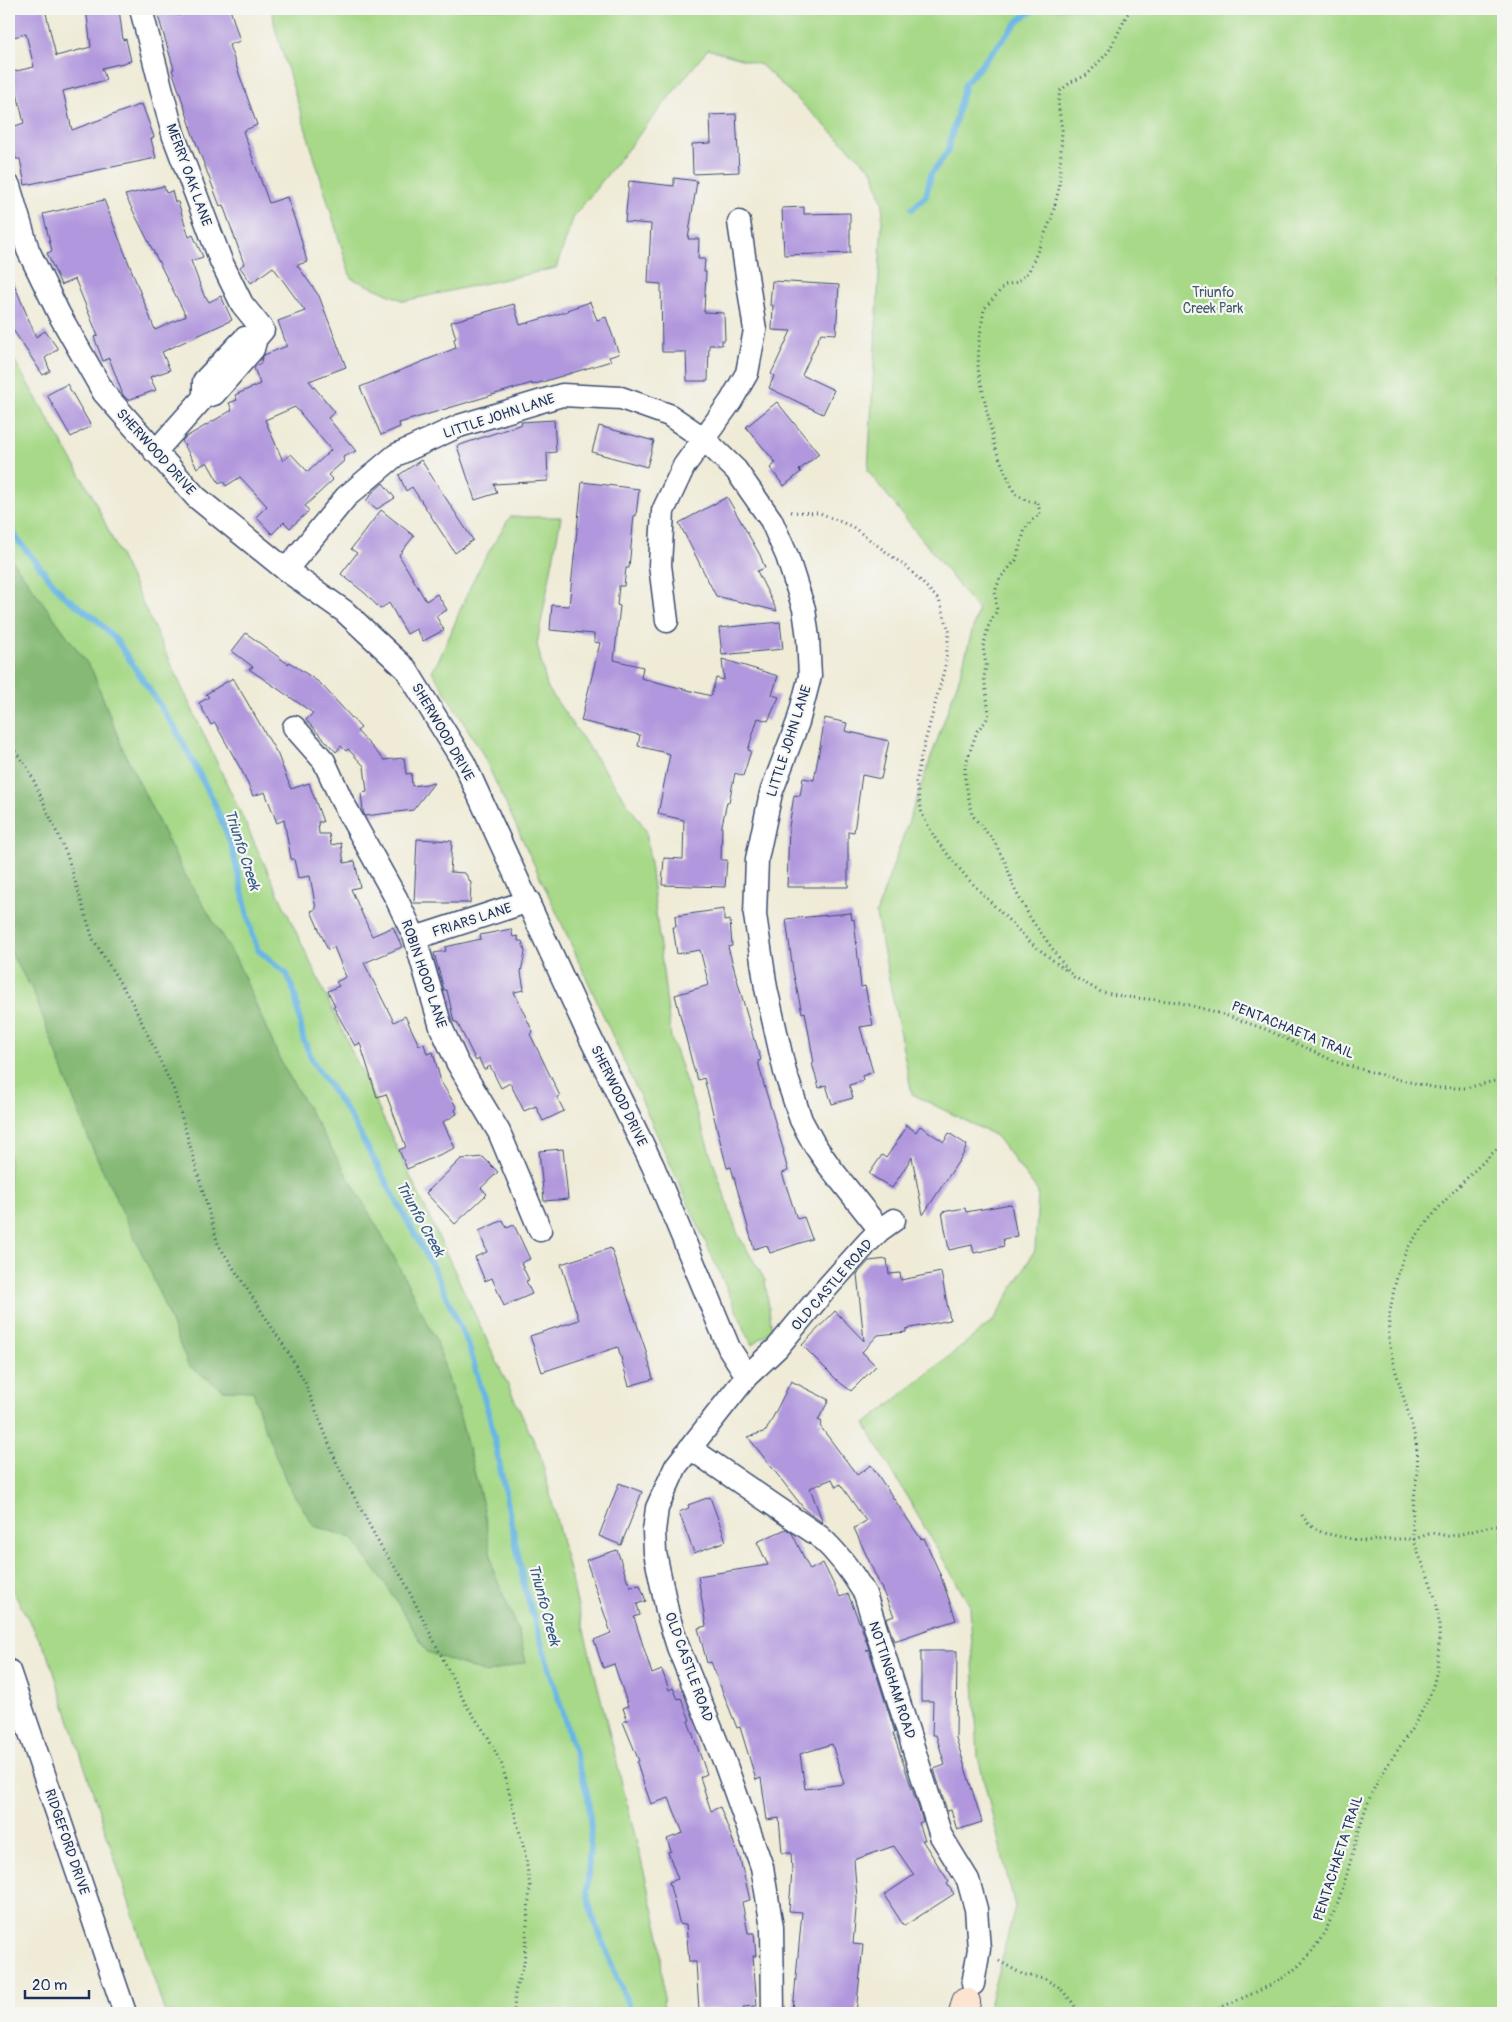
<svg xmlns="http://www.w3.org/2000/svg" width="1512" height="2022" font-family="Pangolin,sans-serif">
<rect width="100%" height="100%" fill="#f6f6f2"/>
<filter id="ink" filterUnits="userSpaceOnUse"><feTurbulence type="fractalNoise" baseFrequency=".02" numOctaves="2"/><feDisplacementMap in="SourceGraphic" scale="10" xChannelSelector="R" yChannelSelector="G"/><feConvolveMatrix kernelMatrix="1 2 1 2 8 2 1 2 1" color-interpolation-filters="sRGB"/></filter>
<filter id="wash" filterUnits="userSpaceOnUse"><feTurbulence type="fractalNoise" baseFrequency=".0096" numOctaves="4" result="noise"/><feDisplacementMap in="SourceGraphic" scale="20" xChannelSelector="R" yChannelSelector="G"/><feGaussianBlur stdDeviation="1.12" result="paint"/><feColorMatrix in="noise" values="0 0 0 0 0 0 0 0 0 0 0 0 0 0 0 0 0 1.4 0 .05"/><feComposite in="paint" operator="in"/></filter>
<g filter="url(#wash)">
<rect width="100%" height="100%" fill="#efebd7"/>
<path fill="#a7d988" stroke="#618473" d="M 272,9 L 1503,9 L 1503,2013 L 987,2013 L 1015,1907 L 978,1757 L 970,1606 L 865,1424 L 994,1320 L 1035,1250 L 1038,1192 L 996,1136 L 912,1094 L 876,914 L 960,675 L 978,610 L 868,471 L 883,205 L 873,171 L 761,65 L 708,49 L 574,216 L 556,268 L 404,301 L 351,278 L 275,28 Z
M 9,351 L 91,493 L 540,1454 L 660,1936 L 664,2013 L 165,2013 L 49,1657 L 9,1584 Z
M 510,517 L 561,517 L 537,644 L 547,687 L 646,830 L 671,1038 L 738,1235 L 765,1280 L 772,1330 L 752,1345 L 562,924 L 481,751 L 432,671 C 447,647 455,620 467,594 C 478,567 495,542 510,517 Z"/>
<path fill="#85b974" stroke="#507469" d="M 9,556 L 92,670 L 124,752 L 183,871 L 237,961 L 281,1062 L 390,1249 L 437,1342 L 460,1417 L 484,1509 L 493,1570 L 519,1633 L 526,1662 L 486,1673 L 427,1652 L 389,1589 L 352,1538 L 314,1526 L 288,1485 L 263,1424 L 253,1391 L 223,1390 L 188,1365 L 152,1275 L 91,1145 L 33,991 L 9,950 Z"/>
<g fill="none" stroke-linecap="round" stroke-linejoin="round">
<path stroke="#69b6e3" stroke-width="6" d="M 912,209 L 926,196 L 931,174 L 947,153 L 965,84 L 1020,19 L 1036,9
M 9,521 L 17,539 L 63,595 L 97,620 L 117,641 L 175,728 L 213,800 L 231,844 L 253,937 L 258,950 L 287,974 L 295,994 L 303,1038 L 313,1062 L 350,1116 L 435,1271 L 469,1347 L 490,1418 L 525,1589 L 588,1796 L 591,1829 L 587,1891 L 592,1915 L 628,2004 L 629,2013"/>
</g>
<g id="blocks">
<path fill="#b197dd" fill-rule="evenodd" d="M 9,9 L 45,9 L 56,56 L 91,47 L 86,9 L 119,9 L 123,40 L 126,39 L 131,61 L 102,68 L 106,80 L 63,91 L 72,130 L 142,104 L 154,137 L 151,139 L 156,158 L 25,185 L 20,159 L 16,159 L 9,128 L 24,123 L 12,72 L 34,67 L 26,34 L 9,38 Z
M 156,9 L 177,9 L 178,16 L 201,9 L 230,9 L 240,41 L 229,45 L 257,125 L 243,131 L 269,203 L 287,197 L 300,235 L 307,262 L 297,265 L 319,296 L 346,367 L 309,381 L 335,412 L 328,418 L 356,451 L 343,457 L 344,461 L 328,475 L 333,480 L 305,506 L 309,511 L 290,528 L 284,522 L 272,534 L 256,517 L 267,506 L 240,477 L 226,486 L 223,481 L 219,483 L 207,462 L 197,468 L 182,441 L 186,437 L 232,410 L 229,403 L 237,400 L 235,395 L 260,384 L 254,368 L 262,362 L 261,360 L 264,355 L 287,346 L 278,321 L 305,311 L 273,267 L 251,283 L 240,267 L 244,264 L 223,205 L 220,206 L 190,127 L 191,127 L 172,70 L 174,69 ZM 295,407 L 331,450 L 308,472 L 291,454 L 283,461 L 265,420 Z
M 736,114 L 739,172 L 693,174 L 692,144 L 711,143 L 710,115 Z
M 674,178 L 697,181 L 688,239 L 699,239 L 698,259 L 705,259 L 704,272 L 706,272 L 704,312 L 724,313 L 725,340 L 722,340 L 722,345 L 709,345 L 708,381 L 687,381 L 686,352 L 662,352 L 661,284 L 648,283 L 651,224 L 625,222 L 629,181 L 674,186 Z
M 164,186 L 166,193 L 172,191 L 175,202 L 178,202 L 189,237 L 193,235 L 203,257 L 191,261 L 205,298 L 206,297 L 209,302 L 221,296 L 232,320 L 162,352 L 170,370 L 150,377 L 156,390 L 128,400 L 123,395 L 109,358 L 103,361 L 94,337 L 98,336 L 75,279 L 61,285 L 47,253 L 52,251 L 43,214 L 104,200 L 155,330 L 186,316 L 125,195 Z
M 804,207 L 804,214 L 850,213 L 850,253 L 784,255 L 782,208 Z
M 9,272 L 36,337 L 45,331 L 58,349 L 45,358 L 50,371 L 43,375 L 9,324 Z
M 772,281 L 839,285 L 836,334 L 821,333 L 802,375 L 834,390 L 823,414 L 769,388 L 774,376 L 771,374 L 791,331 L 772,330 L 773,305 L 770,305 Z
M 590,302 L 597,320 L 606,317 L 619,354 L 609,357 L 611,361 L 532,385 L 532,383 L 399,423 L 400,427 L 381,435 L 360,387 L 456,348 L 454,339 L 456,338 L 451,322 L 514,304 L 520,325 L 568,311 L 567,310 Z
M 67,384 L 91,426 L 71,437 L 47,395 Z
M 777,402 L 819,454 L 799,470 L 801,472 L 784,486 L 770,468 L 776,463 L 746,427 Z
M 554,420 L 556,452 L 547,453 L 548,481 L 494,484 L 497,493 L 475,500 L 457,446 L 522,424 L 521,422 Z
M 599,426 L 654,441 L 647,467 L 592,452 Z
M 421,460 L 473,540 L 455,553 L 412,487 L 406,491 L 399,475 Z
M 582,482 L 639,489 L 636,516 L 634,515 L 629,568 L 626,568 L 624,586 L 619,586 L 617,605 L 620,606 L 614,660 L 643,667 L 641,678 L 711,696 L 716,678 L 724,680 L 722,659 L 778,676 L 772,695 L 779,697 L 768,721 L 758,718 L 748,750 L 751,751 L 743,776 L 735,773 L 729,802 L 727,802 L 722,825 L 721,860 L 727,860 L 725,887 L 662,885 L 664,858 L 683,859 L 684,820 L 658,814 L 670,754 L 638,746 L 640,735 L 581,721 L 600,643 L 594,642 L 594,634 L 550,630 L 552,605 L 569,606 Z
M 383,483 L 395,498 L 377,509 L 366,501 L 372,493 Z
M 727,497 L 760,555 L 765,568 L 757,571 L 777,611 L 716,596 L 679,523 Z
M 381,510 L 414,536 L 399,555 L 426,601 L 437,594 L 447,610 L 436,616 L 444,630 L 423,641 L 416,629 L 407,634 L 389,603 L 380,609 L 366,594 L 341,574 L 357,553 L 351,549 Z
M 780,622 L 783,649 L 722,655 L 719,628 Z
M 246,633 L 288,664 L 289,662 L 320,683 L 361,728 L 357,731 L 384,760 L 404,758 L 406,774 L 411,773 L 412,786 L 434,783 L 413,810 L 365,816 L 363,811 L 361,793 L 367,792 L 364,766 L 348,749 L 346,751 L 341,746 L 336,752 L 306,720 L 313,713 L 249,669 L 253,667 L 232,651 Z
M 233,678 L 278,755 L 291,789 L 309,783 L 323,822 L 318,822 L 319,834 L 329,834 L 331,845 L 341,843 L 344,863 L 355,861 L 360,887 L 351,889 L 372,936 L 393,927 L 402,947 L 364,963 L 394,1022 L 405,1016 L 419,1045 L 424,1044 L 427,1054 L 433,1052 L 441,1082 L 457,1108 L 455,1110 L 457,1114 L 443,1122 L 455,1148 L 407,1169 L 399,1150 L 406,1147 L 386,1094 L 377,1097 L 360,1043 L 355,1046 L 333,1006 L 335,1006 L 328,991 L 339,986 L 336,982 L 346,977 L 334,947 L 328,950 L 311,911 L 316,909 L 310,876 L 298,878 L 294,859 L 291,859 L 284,820 L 277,823 L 265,792 L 253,796 L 244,775 L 215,723 L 211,725 L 199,703 L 209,697 L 206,694 Z
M 825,718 L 847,723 L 845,731 L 889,741 L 881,779 L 862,775 L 854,832 L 848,831 L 848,887 L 787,887 L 789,827 L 794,795 L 800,796 L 803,778 L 814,780 Z
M 417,839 L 452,841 L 450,872 L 465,873 L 471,883 L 470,903 L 414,903 Z
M 724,909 L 724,921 L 730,920 L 732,946 L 728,947 L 754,1040 L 755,1040 L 761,1060 L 758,1061 L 764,1085 L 784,1152 L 783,1152 L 788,1171 L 782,1173 L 797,1219 L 804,1217 L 812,1239 L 770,1253 L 767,1245 L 754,1249 L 731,1167 L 727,1168 L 704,1078 L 698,1080 L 694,1070 L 675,995 L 709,985 L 700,950 L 677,954 L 673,927 L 676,927 L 675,916 Z
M 851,913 L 852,920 L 854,919 L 861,987 L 865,986 L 873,1025 L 860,1027 L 873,1072 L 862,1076 L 863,1081 L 849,1085 L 853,1098 L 832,1104 L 826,1085 L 819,1088 L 812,1063 L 814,1063 L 805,1012 L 802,1013 L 793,971 L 786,919 Z
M 511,929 L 513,937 L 518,936 L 518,941 L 522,941 L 525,952 L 521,972 L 524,990 L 514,992 L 533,1032 L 530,1034 L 560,1096 L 557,1097 L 564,1111 L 543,1121 L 536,1106 L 524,1111 L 510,1083 L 501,1088 L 490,1066 L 484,1070 L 479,1059 L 476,1061 L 457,1022 L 454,1022 L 447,990 L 444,990 L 434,953 L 446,951 L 445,947 L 481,939 L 480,935 Z
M 905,1124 L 916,1132 L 920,1126 L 944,1142 L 949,1133 L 967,1145 L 964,1153 L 923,1215 L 912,1157 L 892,1188 L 869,1174 L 882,1155 L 886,1158 L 906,1128 Z
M 563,1149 L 568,1199 L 544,1201 L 539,1151 Z
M 483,1157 L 498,1172 L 481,1188 L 487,1194 L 455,1224 L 426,1193 L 461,1159 Z
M 1011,1204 L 1017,1236 L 1003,1239 L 1004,1246 L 974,1253 L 972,1245 L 949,1250 L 942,1212 L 965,1208 L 966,1212 Z
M 503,1220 L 507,1228 L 514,1225 L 530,1259 L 521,1263 L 529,1280 L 526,1281 L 532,1294 L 504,1306 L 492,1278 L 485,1281 L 475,1257 L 487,1252 L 479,1231 Z
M 611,1248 L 646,1351 L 653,1379 L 629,1386 L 618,1347 L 542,1372 L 530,1336 L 579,1320 L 561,1264 Z
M 887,1259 L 889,1274 L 900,1273 L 901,1280 L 941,1272 L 950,1320 L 906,1329 L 906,1332 L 878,1335 L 862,1352 L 876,1366 L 851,1391 L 838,1381 L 802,1345 L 835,1311 L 864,1341 L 857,1274 L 869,1261 Z
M 791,1381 L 829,1400 L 818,1420 L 822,1422 L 820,1426 L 857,1475 L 871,1465 L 921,1539 L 924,1538 L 940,1574 L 956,1620 L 894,1641 L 886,1619 L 894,1616 L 854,1528 L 866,1521 L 840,1484 L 836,1487 L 832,1479 L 810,1488 L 823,1523 L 805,1510 L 748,1437 L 766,1431 Z
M 619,1483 L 642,1492 L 621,1545 L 599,1536 Z
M 710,1497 L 726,1541 L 694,1553 L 679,1512 L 689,1508 L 688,1505 Z
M 786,1529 L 792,1533 L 810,1570 L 823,1563 L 840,1597 L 848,1594 L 861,1626 L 869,1649 L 866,1650 L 869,1650 L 895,1733 L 893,1733 L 923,1821 L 919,1823 L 925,1840 L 922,1840 L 949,1882 L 947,1884 L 954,1894 L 904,1926 L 884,1895 L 914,1875 L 894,1846 L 854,1860 L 857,1898 L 853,1944 L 863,1945 L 856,2013 L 804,2013 L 793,2010 L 802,1912 L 789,1911 L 792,1870 L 791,1853 L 782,1853 L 779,1818 L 767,1820 L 761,1778 L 756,1780 L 740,1727 L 737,1728 L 711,1662 L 707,1663 L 698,1628 L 706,1626 L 698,1576 L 768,1565 L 757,1542 ZM 832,1744 L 844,1784 L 805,1789 L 800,1754 Z
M 617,1550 L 628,1582 L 629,1582 L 630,1586 L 640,1585 L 646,1601 L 637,1604 L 640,1615 L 634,1617 L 652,1674 L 662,1670 L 669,1690 L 673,1688 L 678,1699 L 681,1698 L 690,1720 L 688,1721 L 707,1774 L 700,1777 L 711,1811 L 720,1807 L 740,1859 L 750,1900 L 742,1902 L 748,1933 L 754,1933 L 756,1956 L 753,1956 L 757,2006 L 743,2007 L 743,2013 L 722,2013 L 721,2008 L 699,2010 L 696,1962 L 689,1962 L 686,1924 L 680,1925 L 669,1882 L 678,1879 L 668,1852 L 671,1851 L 667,1839 L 683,1833 L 669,1798 L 651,1804 L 640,1773 L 637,1762 L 639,1761 L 623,1722 L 627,1720 L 623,1708 L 628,1706 L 614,1664 L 603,1668 L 594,1640 L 611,1633 L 586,1560 Z
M 921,1651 L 957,1651 L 956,1738 L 982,1822 L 957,1830 L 951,1810 L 947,1811 L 934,1769 L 945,1765 L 936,1735 L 932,1735 L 933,1701 L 921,1701 Z"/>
</g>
</g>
<g filter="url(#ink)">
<use href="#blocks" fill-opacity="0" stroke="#3b4b70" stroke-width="1"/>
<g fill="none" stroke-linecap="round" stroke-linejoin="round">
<g stroke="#3b4b70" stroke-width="25">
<path id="street" d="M 141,9 L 173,134 L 221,261 L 242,304 L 263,330 L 256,338 L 253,349 L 214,394 L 204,397 L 155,452
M 9,186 L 28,250 L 59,314 L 104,393 L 196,497 L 286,570 L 344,611 L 406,669 L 464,763 L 587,1031 L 653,1166 L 729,1348 L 747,1376
M 204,397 L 204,381 L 245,338
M 286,570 L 346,497 L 396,455 L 459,426 L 562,395 L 621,398 L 669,415 L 703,438 L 736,470 L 771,520 L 787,556 L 804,609 L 808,638 L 810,676 L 798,722 L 771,793 L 757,859 L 755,915 L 766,988 L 785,1072 L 801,1120 L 814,1144 L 830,1167 L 880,1230
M 667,621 L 660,565 L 663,511 L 684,466 L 731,401 L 747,373 L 755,330 L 739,222
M 294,727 L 324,761 L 342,801 L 396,898 L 415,938 L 441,1027 L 457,1062 L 499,1132 L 540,1230
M 415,938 L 529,901
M 690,1448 L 819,1536 C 838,1553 852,1572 865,1594 L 941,1836 L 968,1880 L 976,1909 L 979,1949 L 973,1984
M 9,1671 L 125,2013
M 773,2013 L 772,1927 L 762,1867 L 725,1763 L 678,1647 L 668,1615 L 655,1553 L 654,1531 L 657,1508 L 676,1466 L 747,1376 L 777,1348 L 824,1291 L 868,1242 L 880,1230 L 894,1220"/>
</g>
<g stroke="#3b4b70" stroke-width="30">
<path id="secondary" d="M 963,2013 L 966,2002"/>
</g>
<path stroke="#3b4b70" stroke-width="3" stroke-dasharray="1 4" stroke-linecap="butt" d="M 1130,9 L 1109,51 L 1087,75 L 1071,82 L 1060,91 L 1058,102 L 1062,130 L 1059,188 L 1052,217 L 1029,271 L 1018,282 L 1005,285 L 984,309 L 979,342 L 978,369 L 995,448 L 1015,494 L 1028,501 L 1038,502 L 1040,514 L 1032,520 L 1025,529 L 1016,560 L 1000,578 L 995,592 L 997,611 L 989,624 L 983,647 L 986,665 L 984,677 L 989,713 L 986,721 L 977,731 L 965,766 L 965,779 L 972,815 L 994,841 L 1005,862 L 1015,890 L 1031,919 L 1072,976 L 1101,992 L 1127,997 L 1178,1002 L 1219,1013 L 1265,1029 L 1336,1062 L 1396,1079 L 1437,1088 L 1466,1088 L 1503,1079
M 791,512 L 820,513 L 853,527 L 909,569 L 939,600 L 949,631 L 945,667 L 921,757 L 916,782 L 922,814 L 936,840 L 968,879 L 1030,942 L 1068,972
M 9,743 L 29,770 L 67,855 L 93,939 L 133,1004 L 174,1090 L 218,1244 L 291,1357 L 305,1383 L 338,1466 L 382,1549 L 402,1577 L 466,1705 L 488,1737 L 502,1765 L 525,1853 L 530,1886 L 524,1964 L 515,1992 L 514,2013
M 1302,1515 L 1309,1525 L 1323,1533 L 1362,1541 L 1389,1539 L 1414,1539 L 1432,1533 L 1448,1536 L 1458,1535 L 1491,1526 L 1503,1526
M 999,1961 L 1022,1974 L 1045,1979 L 1060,1988 L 1072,2002 L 1079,2013
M 1210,2013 C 1236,1999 1273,1988 1295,1969 C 1342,1929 1347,1860 1367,1805 C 1383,1759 1432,1717 1437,1666 C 1440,1642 1441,1614 1433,1591 C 1428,1573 1418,1557 1414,1539 C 1408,1508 1422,1473 1416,1443 C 1410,1412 1397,1382 1391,1351 C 1387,1334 1389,1317 1392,1300 C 1395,1283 1400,1263 1408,1248 C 1412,1240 1419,1234 1423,1227 C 1447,1196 1475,1170 1503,1143"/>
<use href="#street" stroke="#fff" stroke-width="22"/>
<use href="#secondary" stroke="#fde4d0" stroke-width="28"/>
</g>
</g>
<g text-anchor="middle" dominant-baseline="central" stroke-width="4.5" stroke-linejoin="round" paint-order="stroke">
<g font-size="14" fill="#1b2f5e" stroke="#f6f6f2">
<text transform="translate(189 175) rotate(70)">MERRY OAK LANE</text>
<text transform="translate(499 416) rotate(-18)">LITTLE JOHN LANE</text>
<text transform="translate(156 452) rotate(48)">SHERWOOD DRIVE</text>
<text transform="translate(443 732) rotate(60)">SHERWOOD DRIVE</text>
<text transform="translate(789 741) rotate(-72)">LITTLE JOHN LANE</text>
<text transform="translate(472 920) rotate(-18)">FRIARS LANE</text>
<text transform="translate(424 974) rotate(71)">ROBIN HOOD LANE</text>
<text transform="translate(1293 1030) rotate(22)">PENTACHAETA TRAIL</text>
<text transform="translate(619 1096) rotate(64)">SHERWOOD DRIVE</text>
<text transform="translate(832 1285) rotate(-49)">OLD CASTLE ROAD</text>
<text transform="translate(689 1667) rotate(70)">OLD CASTLE ROAD</text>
<text transform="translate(892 1680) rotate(72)">NOTTINGHAM ROAD</text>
<text transform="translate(67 1842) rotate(71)">RIDGEFORD DRIVE</text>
<text transform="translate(1338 1858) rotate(-72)">PENTACHAETA TRAIL</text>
</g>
<g font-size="14" fill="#3e5a68" stroke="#f6f6f2">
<text x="1213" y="292">Triunfo<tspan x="1213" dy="16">Creek Park</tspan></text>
</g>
<g font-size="15" font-style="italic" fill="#325886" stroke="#f6f6f2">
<text transform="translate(242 850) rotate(72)">Triunfo Creek</text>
<text transform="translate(420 1219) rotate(61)">Triunfo Creek</text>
<text transform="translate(544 1605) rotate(75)">Triunfo Creek</text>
</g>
</g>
<rect width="1512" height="2022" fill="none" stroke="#f6f6f2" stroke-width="30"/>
<path d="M25 1990v8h64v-8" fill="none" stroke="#1b2f5e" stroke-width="2.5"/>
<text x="32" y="1990" font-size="15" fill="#1b2f5e" stroke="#f6f6f2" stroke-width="4" paint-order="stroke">20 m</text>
</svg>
